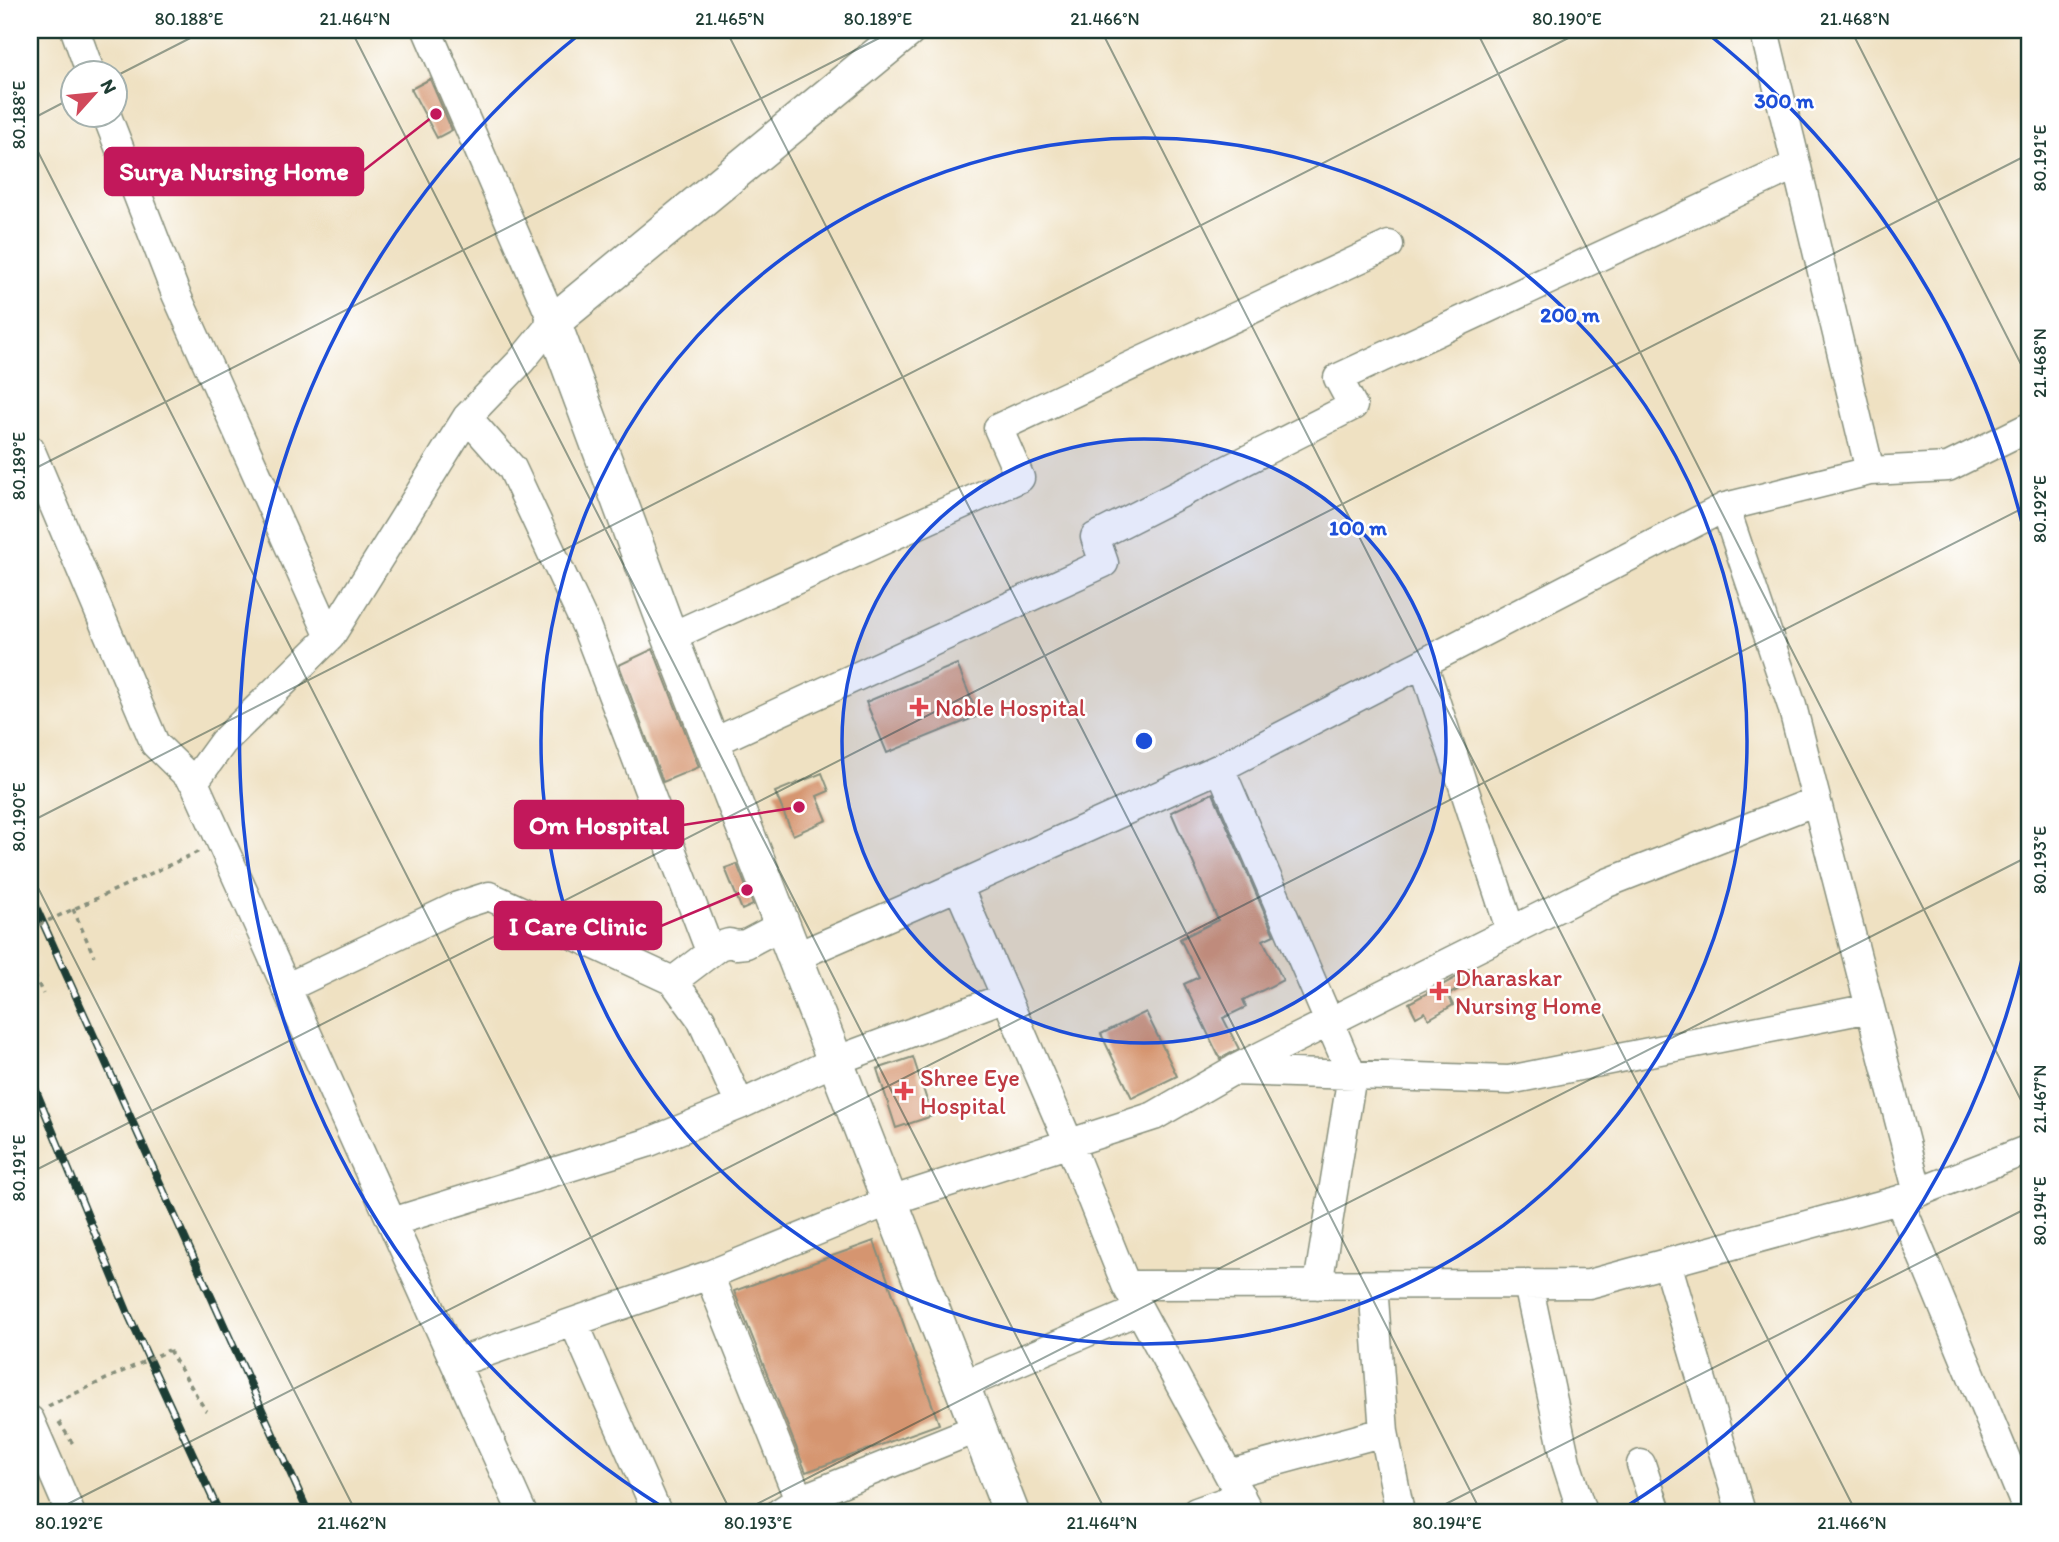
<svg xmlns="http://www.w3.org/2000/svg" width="2059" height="1542" font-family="Itim,sans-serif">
<rect width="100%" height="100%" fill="#fff"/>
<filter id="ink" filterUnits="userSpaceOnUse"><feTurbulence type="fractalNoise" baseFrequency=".0143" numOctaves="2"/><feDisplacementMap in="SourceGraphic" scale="14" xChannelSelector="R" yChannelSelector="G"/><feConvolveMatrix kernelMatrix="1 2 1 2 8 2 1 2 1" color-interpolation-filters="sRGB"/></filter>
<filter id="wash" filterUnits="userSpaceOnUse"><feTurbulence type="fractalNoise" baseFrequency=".00686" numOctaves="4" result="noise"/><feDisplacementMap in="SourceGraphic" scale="28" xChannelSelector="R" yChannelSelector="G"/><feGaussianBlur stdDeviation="1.57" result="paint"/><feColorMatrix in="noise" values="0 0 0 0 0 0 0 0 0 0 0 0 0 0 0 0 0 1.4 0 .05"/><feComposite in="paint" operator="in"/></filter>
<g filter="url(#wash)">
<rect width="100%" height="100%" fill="#efe1c2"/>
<g id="blocks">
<path fill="#d5956f" d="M 430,79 L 452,130 L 437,138 L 411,89 Z
M 653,649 L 699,767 L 663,782 L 619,665 Z
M 957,664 L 978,716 L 887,753 L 866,702 Z
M 822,773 L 829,791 L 817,796 L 827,820 L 793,835 L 775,792 Z
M 1213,793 L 1274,935 L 1263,940 L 1283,980 L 1243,1000 L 1246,1007 L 1223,1018 L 1239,1049 L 1220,1059 L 1184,984 L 1199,977 L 1180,939 L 1218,920 L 1171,812 Z
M 737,864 L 753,905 L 742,910 L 725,868 Z
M 1464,973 L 1470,983 L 1448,995 L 1453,1005 L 1429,1019 L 1425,1012 L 1416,1017 L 1409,1003 Z
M 1146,1012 L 1177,1076 L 1132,1098 L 1101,1034 Z
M 913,1057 L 932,1116 L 896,1128 L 877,1069 Z
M 874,1241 L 939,1424 L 806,1472 L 734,1291 Z"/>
</g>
</g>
<g filter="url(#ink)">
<use href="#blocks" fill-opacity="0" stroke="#878f7b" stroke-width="2"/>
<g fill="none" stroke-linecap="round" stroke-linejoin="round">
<g stroke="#878f7b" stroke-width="31">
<path id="minor" d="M 75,30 L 91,74
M 427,30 L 553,322 L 521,361 L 467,417 L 330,637 L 223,742 L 194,782 L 522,1512
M 107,116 L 176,294 L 330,637
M 467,417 L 512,468 L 586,626 L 710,951
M 30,449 L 155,744 L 194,782
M 1870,471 L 1948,467 L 2029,427
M 1725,507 L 1792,706 L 1918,1193
M 670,637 L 1020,478 L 998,428 L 1389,245
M 1423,663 L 1511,932
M 712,743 L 1104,563 L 1095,537 L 1353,406 L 1338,378 L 1796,165
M 1220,768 L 1352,1075 L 1318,1285
M 958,886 L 1069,1143 L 1126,1285 L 1249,1512
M 795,957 L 958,886 L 1220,768 L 1725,507 L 1870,471 L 1764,30
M 673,981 L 719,946 L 729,943 L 736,945 L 746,944 L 782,925
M 286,988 L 458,906 L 489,896 L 673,981 L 701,1019 L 740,1105
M 1235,1069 L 1607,883 L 1816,801
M 1899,1200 L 2028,1512
M 392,1222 L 647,1143 L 740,1105 L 835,1061 L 1006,997
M 1667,1263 L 1741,1512
M 709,1275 L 799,1500
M 1528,1284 L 1566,1462 L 1582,1512
M 1126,1285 L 1589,1284 L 1899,1200 L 2029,1149
M 1373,1285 L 1384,1432 L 1400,1512
M 574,1323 L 657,1512
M 455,1363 L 709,1275 L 890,1201 L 1154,1116 L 1232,1071 L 1509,1080 L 1870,1008
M 961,1386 L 1139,1310
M 30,1420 L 70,1512
M 1641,1464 L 1657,1512
M 1229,1474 L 1384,1432
M 780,1512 L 799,1500 L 978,1428
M 1196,1512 L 1241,1496"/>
</g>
<g stroke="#878f7b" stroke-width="38">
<path id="major" d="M 908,30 L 553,322 L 670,637 L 1011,1512"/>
</g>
<path stroke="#878f7b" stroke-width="3.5" stroke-dasharray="5 5" stroke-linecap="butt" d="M 73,909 L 94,956
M 30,966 L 43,994
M 169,1350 L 206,1411
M 59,1422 L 75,1447"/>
<use href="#minor" stroke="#fff" stroke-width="28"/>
<use href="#major" stroke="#fff" stroke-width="35"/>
<g stroke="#1f3d34" stroke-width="8">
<path id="rail" d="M 30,894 L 308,1512
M 30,1076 L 129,1316 L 219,1512"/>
</g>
<use href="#rail" stroke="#fff" stroke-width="5" stroke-dasharray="16" stroke-linecap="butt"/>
<path stroke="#878f7b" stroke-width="3.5" stroke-dasharray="5 5" stroke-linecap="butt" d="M 30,929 L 202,850
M 48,1406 L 169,1350"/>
</g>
</g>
<path fill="none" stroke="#1f3d34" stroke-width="2" stroke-opacity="0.45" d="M 351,30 L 1106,1512M 726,30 L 1481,1512M 1101,30 L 1856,1512M 1476,30 L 2029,1116M 1851,30 L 2029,380M 116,76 L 206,30M 30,120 L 74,97M 30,136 L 731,1512M 30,471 L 895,30M 30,822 L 1584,30M 30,872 L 356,1512M 30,1173 L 2029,154M 52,1512 L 2029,505M 741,1512 L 2029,856M 1430,1512 L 2029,1207"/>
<circle cx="1144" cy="741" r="302" fill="#1d4ed8" fill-opacity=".12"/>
<g fill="none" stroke="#1d4ed8" stroke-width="3.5">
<circle cx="1144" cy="741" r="302"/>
<circle cx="1144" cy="741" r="603"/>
<path d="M2029 929A905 905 0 0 1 1624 1508M664 1508A905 905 0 0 1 581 33M1707 33A905 905 0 0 1 2029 553"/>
</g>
<g fill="#e0444e" stroke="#fff" stroke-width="2.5">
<path d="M915.5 696.5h7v7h7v7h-7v7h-7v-7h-7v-7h7z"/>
<path d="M1435.5 980.5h7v7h7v7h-7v7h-7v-7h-7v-7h7z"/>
<path d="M900.5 1080.5h7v7h7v7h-7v7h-7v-7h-7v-7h7z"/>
</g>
<g text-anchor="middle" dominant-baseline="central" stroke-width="5" stroke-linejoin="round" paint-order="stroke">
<g font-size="24" fill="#be3a42" stroke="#fff" text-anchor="start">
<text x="935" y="707">Noble Hospital</text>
<text x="1455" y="977">Dharaskar<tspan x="1455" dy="28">Nursing Home</tspan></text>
<text x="920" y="1077">Shree Eye<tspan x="920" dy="28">Hospital</tspan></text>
</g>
</g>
<circle cx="1144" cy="741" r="10" fill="#1d4ed8" stroke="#fff" stroke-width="3.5"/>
<g font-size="21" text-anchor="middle" font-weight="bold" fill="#1d4ed8" stroke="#fff" stroke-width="5" stroke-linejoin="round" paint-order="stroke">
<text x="1784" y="108">300 m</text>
<text x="1570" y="322">200 m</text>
<text x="1358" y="535">100 m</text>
</g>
<path fill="none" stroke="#c2185b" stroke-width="2.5" d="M436 114L363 171M799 807L683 825M747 890L661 926"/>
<g fill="#c2185b" stroke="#fff" stroke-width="2.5">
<circle cx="436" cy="114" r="7"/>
<circle cx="799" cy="807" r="7"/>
<circle cx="747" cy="890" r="7"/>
</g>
<g fill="#c2185b" stroke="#c2185b" stroke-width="2.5">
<rect x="105" y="148" width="258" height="47" rx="7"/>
<rect x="515" y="801" width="168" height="47" rx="7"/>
<rect x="495" y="902" width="166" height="47" rx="7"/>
</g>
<g font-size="26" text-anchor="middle" font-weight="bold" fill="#fff">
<text x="234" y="180">Surya Nursing Home</text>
<text x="599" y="834">Om Hospital</text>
<text x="578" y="935">I Care Clinic</text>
</g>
<rect width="2059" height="1542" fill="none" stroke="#fff" stroke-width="77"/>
<g transform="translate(94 94) rotate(63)"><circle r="33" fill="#ffffff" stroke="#a5b1ae" stroke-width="2"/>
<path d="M0-5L12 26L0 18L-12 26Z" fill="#d1495b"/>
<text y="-10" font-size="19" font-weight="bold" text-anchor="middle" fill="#1f3d34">N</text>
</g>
<rect x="38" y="38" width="1983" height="1466" fill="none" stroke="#1f3d34" stroke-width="2.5"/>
<g font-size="18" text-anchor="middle" fill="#1f3d34">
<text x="189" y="25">80.188°E</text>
<text x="355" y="25">21.464°N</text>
<text x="730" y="25">21.465°N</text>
<text x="878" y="25">80.189°E</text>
<text x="1105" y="25">21.466°N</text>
<text x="1567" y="25">80.190°E</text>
<text x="1855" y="25">21.468°N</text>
<text transform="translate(19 115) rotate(-90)" y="6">80.188°E</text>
<text transform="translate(2040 158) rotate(-90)" y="6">80.191°E</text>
<text transform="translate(2040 363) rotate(-90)" y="6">21.468°N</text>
<text transform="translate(19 466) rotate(-90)" y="6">80.189°E</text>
<text transform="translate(2040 509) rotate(-90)" y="6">80.192°E</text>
<text transform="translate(19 817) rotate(-90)" y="6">80.190°E</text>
<text transform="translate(2040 860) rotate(-90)" y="6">80.193°E</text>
<text transform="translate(2040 1099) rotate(-90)" y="6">21.467°N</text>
<text transform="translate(19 1168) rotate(-90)" y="6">80.191°E</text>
<text transform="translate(2040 1211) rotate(-90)" y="6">80.194°E</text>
<text x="69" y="1529">80.192°E</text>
<text x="352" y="1529">21.462°N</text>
<text x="758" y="1529">80.193°E</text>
<text x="1102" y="1529">21.464°N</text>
<text x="1447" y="1529">80.194°E</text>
<text x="1852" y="1529">21.466°N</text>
</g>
</svg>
